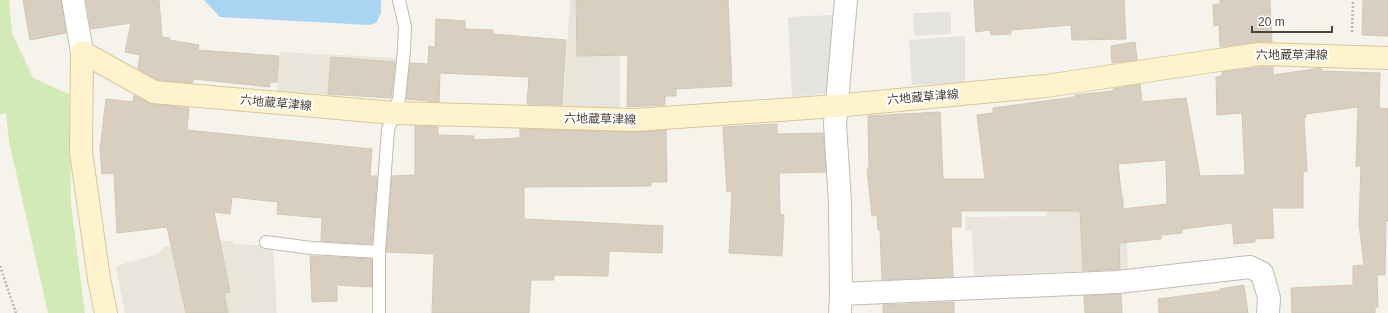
<svg xmlns="http://www.w3.org/2000/svg" width="1388" height="313" font-family="Helvetica,'Noto Sans JP',sans-serif">
<rect width="100%" height="100%" fill="#f6f3ec"/>
<path fill="#eae5da" d="M 570,0 L 620,0 L 620,111 L 563,107 Z
M 280,52 L 396,58 L 393,98 L 277,92 Z
M 1124,195 L 1128,269 L 974,276 L 972,231 L 966,231 L 965,217 L 1046,216 L 1052,204 L 1065,201 Z
M 181,239 L 233,241 L 234,244 L 273,246 L 277,313 L 125,313 L 116,266 L 157,254 L 164,247 L 175,246 Z"/>
<path fill="#d2eab5" d="M 0,0 L 9,0 L 12,33 L 33,78 L 69,94 L 71,204 L 85,313 L 48,313 L 9,141 L 6,113 L 0,115 Z"/>
<path fill="#e5e3e0" d="M 951,12 L 951,34 L 914,36 L 913,13 Z
M 834,15 L 827,93 L 792,97 L 788,17 Z
M 965,36 L 965,83 L 912,85 L 909,40 Z"/>
<path fill="#a9d4f2" d="M 204,0 L 381,0 L 381,13 L 376,23 L 369,25 L 220,17 Z"/>
<path fill="#d8cfc1" stroke="#d3c7b4" fill-rule="evenodd" d="M 23,0 L 61,0 L 66,33 L 30,40 Z
M 86,0 L 159,0 L 162,37 L 170,38 L 169,40 L 199,45 L 198,50 L 279,56 L 277,82 L 270,82 L 270,87 L 194,79 L 192,83 L 158,80 L 138,69 L 140,55 L 125,52 L 131,23 L 91,29 Z
M 576,0 L 728,0 L 732,86 L 676,89 L 676,96 L 665,96 L 665,105 L 627,107 L 628,55 L 577,56 Z
M 974,0 L 1124,0 L 1126,39 L 1072,40 L 1071,25 L 1011,30 L 1011,34 L 991,35 L 990,30 L 976,32 Z
M 1220,0 L 1270,0 L 1272,42 L 1257,42 L 1220,47 L 1219,25 L 1214,26 L 1213,5 L 1220,4 Z
M 1363,0 L 1388,0 L 1388,36 L 1362,35 Z
M 436,19 L 465,21 L 465,29 L 493,30 L 493,34 L 566,40 L 562,105 L 527,104 L 529,77 L 440,73 L 439,102 L 406,99 L 410,63 L 428,64 L 429,46 L 435,47 Z
M 1135,42 L 1137,60 L 1112,63 L 1111,46 Z
M 331,57 L 395,62 L 391,98 L 328,94 Z
M 1260,67 L 1273,67 L 1273,75 L 1321,68 L 1322,71 L 1380,73 L 1379,108 L 1388,109 L 1388,221 L 1386,221 L 1385,275 L 1377,275 L 1378,307 L 1375,307 L 1375,313 L 1292,313 L 1291,288 L 1353,285 L 1353,266 L 1364,265 L 1359,224 L 1361,166 L 1356,166 L 1358,107 L 1306,114 L 1306,117 L 1304,118 L 1307,171 L 1303,172 L 1303,208 L 1272,208 L 1274,238 L 1255,239 L 1255,242 L 1234,244 L 1232,223 L 1182,229 L 1182,233 L 1161,235 L 1161,239 L 1119,243 L 1120,269 L 1083,271 L 1080,211 L 961,211 L 961,227 L 951,227 L 953,277 L 882,280 L 880,230 L 878,230 L 877,215 L 872,216 L 867,169 L 869,169 L 868,116 L 940,112 L 943,179 L 985,179 L 977,115 L 993,113 L 993,108 L 1075,97 L 1075,95 L 1113,91 L 1113,89 L 1140,84 L 1142,102 L 1186,98 L 1200,176 L 1245,175 L 1242,113 L 1217,115 L 1216,77 L 1222,76 L 1222,72 ZM 1166,160 L 1167,204 L 1123,209 L 1118,164 Z
M 134,95 L 153,104 L 189,108 L 187,130 L 372,149 L 370,176 L 377,176 L 372,244 L 321,241 L 322,218 L 277,214 L 278,202 L 232,197 L 230,214 L 214,212 L 230,292 L 224,293 L 228,313 L 186,313 L 167,227 L 117,233 L 114,173 L 102,174 L 100,149 L 106,99 L 133,102 Z
M 777,124 L 777,134 L 823,133 L 826,172 L 779,173 L 780,214 L 784,215 L 782,256 L 729,253 L 732,191 L 727,192 L 723,127 Z
M 415,126 L 438,127 L 438,135 L 474,136 L 474,140 L 520,138 L 520,129 L 635,132 L 666,130 L 667,182 L 651,182 L 651,186 L 524,187 L 524,219 L 663,226 L 662,253 L 609,251 L 608,276 L 554,275 L 554,280 L 531,280 L 529,313 L 432,313 L 434,254 L 386,252 L 392,176 L 415,175 Z
M 310,256 L 372,259 L 372,287 L 337,285 L 337,301 L 312,302 Z
M 1244,285 L 1248,313 L 1159,313 L 1158,299 L 1220,291 L 1220,289 Z
M 1121,294 L 1122,313 L 1085,313 L 1084,296 Z
M 954,302 L 954,313 L 883,313 L 883,305 Z"/>
<g fill="none" stroke-linecap="round" stroke-linejoin="round">
<g stroke="#c2bbae" stroke-width="14">
<path id="lane" d="M 266,242 L 311,248 L 379,252
M 379,313 L 379,252 L 388,130 L 399,99 L 404,50 L 405,27 L 399,0"/>
</g>
<g stroke="#c2bbae" stroke-width="24">
<path id="street" d="M 73,0 L 82,52
M 841,294 L 1118,282 L 1250,267 L 1262,273 L 1269,298 L 1268,313
M 840,313 L 841,294 L 840,202 L 835,124 L 846,0"/>
</g>
<g stroke="#d6c79b" stroke-width="24">
<path id="secondary" d="M 106,313 L 99,279 L 81,152 L 82,52 L 154,92 L 394,113 L 635,120 L 836,106 L 1046,86 L 1259,54 L 1388,58"/>
</g>
<path stroke="#c4b79f" stroke-width="2.5" stroke-dasharray="2 2" stroke-linecap="butt" d="M 1352,32 L 1353,0
M 0,266 L 16,313"/>
<use href="#lane" stroke="#fff" stroke-width="12"/>
<use href="#street" stroke="#fff" stroke-width="22"/>
<use href="#secondary" stroke="#fff3cd" stroke-width="22"/>
</g>
<g text-anchor="middle" dominant-baseline="central" stroke-width="4" stroke-linejoin="round" paint-order="stroke">
<g font-size="12" fill="#4b4439" stroke="#fff">
<text x="1292" y="55">六地蔵草津線</text>
<text transform="translate(923 97) rotate(-5)">六地蔵草津線</text>
<text transform="translate(276 103) rotate(5)">六地蔵草津線</text>
<text transform="translate(600 119) rotate(1)">六地蔵草津線</text>
</g>
</g>
<path d="M1252 26v6h80v-6" fill="none" stroke="#4b4439" stroke-width="2"/>
<text x="1258" y="26" font-size="12" fill="#4b4439" stroke="#ffffff" stroke-width="3" paint-order="stroke">20 m</text>
</svg>
